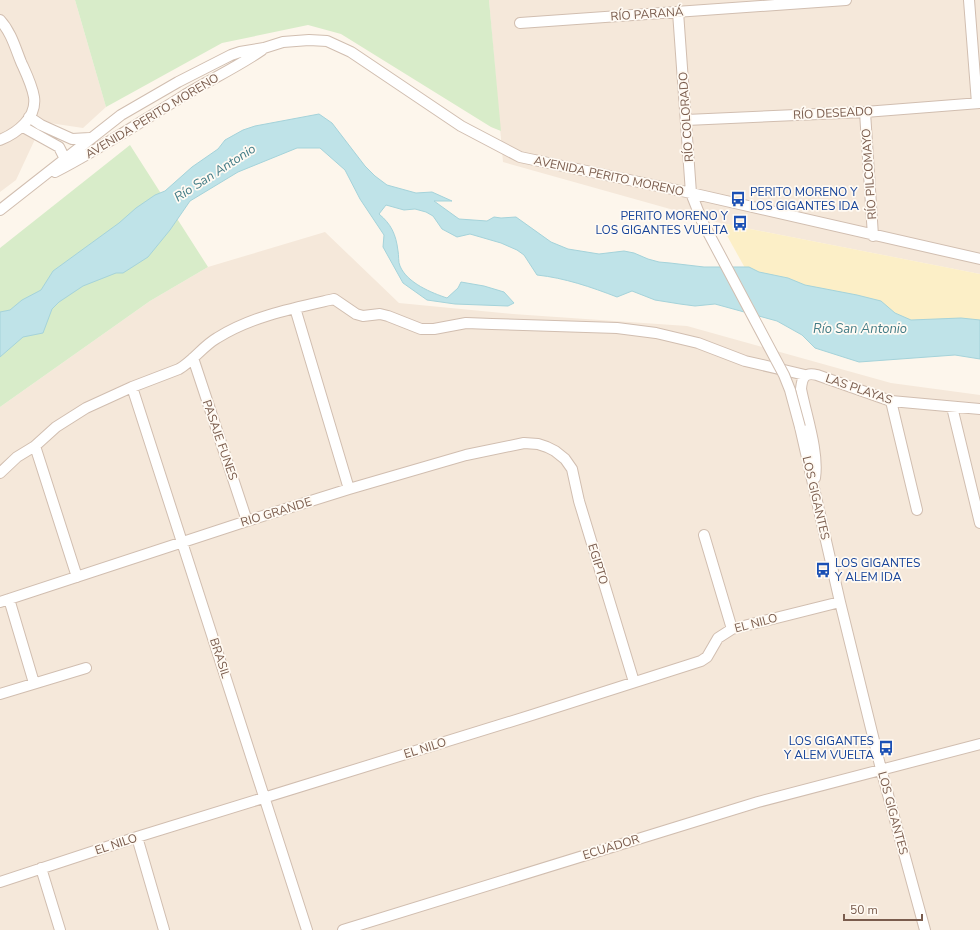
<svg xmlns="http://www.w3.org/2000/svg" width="980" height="930" font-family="'Nunito Sans',sans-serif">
<rect width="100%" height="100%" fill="#fdf6ec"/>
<path fill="#f5e8da" d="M 0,0 L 75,0 L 106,107 L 83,128 L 43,122 L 16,180 L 0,192 Z
M 489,0 L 980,0 L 980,274 L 720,223 L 503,162 Z
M 325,232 L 399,303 L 513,314 L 687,326 L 891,383 L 980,395 L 980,930 L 0,930 L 0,407 L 150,301 L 208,267 Z"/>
<path fill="#d8ecc9" d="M 75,0 L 489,0 L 501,131 L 491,127 L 341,34 L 308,25 L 222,43 L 106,107 Z
M 130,145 L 208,267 L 150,301 L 0,407 L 0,248 Z"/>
<path fill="#fcefc7" d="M 720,223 L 980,274 L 980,329 L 906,324 L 750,277 Z"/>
<path fill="#bfe3e8" stroke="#a5d3da" d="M 319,114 L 332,123 L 365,166 L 375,176 L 387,185 L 416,193 L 432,192 L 452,201 L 434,201 L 459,219 L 487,221 L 494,217 L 501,218 L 516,217 L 551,242 L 568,249 L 599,254 L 624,251 L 634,253 L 648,259 L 659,262 L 670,263 L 704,267 L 749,267 L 759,272 L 788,278 L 805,285 L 857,295 L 881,301 L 895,313 L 911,320 L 961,318 L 980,320 L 980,359 L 955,355 L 859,362 L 815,348 L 802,335 L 777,321 L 715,304 L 695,306 L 680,304 L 655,300 L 632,291 L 617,297 C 591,287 565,278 537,275 L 524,255 L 517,250 L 501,243 L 470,234 L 457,237 L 442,229 L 433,216 L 426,212 L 415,209 L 404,210 L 386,205 L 379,214 C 391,224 396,234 398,251 C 399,255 398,262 400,266 C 407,283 432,293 447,298 L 458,288 L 461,282 L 484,286 L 504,292 L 514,303 L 508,306 L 455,304 L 427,300 L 403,283 L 383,247 L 384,235 L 360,199 L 345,170 L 320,148 L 297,148 L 238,172 L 190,201 L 170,230 L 148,257 L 123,273 L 116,273 L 83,286 L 59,302 L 52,309 L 43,333 L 23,337 L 0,357 L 0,312 L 10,310 L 22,300 L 41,290 L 53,271 L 119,223 L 136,208 L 155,195 L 165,191 L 192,167 L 218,149 L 225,140 L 243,130 L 255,126 Z"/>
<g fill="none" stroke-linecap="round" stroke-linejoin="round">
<g stroke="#d1beb0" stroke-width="12">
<path id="minor" d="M 969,0 L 977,103
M 678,12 L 691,193 L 702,221
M 0,20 C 11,32 15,47 21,62 C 26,73 32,85 34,97 C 37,118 17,133 0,140
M 520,23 L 846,0
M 865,112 L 873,236
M 29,117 L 41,125 L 72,139 L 90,138
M 686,120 L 865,112 L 980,103
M 23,127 L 59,147 L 65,159
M 55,172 C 98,150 139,123 180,98 C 207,81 236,68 262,50
M 0,210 L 121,115 L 178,82 L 231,55 L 240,52 L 264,48 L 283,42 L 309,40 L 327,41 L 351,52 L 461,126 L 520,157 L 691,193 L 980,259
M 295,308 L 349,489
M 193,358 L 247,521
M 132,387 L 307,930
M 891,401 L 917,510
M 952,407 L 980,523
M 800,427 L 840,602 L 881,769 L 925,930
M 35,446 L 77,577
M 0,473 L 17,457 L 35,446 L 56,427 L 86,408 L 132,387 L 179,369 C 193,361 203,346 217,338 C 252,316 294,308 334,299 L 356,314 L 363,316 L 380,314 L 388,316 L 421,329 L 434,329 L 466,323 L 492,324 L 617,328 L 656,333 L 698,343 L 745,361 L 805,375
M 815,478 C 819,452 806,415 801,389 C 802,377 805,372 817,375 L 891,401 L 980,409
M 704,535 L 732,629
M 9,599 L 34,683
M 0,602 L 247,521 L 349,489 L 466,455 L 524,443 L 538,444 L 547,447 L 555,451 L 565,459 L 572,469 L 579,501 L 634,682
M 0,694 L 86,668
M 137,837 L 164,930
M 41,868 L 60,930
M 0,882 L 137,837 L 532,715 L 701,661 L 707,657 L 718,638 L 732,629 L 840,602
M 343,930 L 758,802 L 980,744"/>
</g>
<use href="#minor" stroke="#fff" stroke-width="10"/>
<g stroke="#d1beb0" stroke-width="12" stroke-linecap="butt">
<path id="minor-bridge" d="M 702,221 L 784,375 L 790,390 L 800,427"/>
</g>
<use href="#minor-bridge" stroke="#fff" stroke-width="10"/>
</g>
<defs>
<g id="bus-bare" transform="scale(1.2)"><path d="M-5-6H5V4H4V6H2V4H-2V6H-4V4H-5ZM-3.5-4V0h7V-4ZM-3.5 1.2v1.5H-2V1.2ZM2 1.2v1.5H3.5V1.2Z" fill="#1a4fb4" stroke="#fffaf3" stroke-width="2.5" paint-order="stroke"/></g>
</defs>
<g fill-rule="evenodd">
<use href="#bus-bare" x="738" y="199"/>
<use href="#bus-bare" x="740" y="223"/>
<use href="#bus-bare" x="823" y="570"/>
<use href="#bus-bare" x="886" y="748"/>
</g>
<g text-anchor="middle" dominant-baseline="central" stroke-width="3.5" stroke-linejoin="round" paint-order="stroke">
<g font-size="12" fill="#7a5c4d" stroke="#fffaf3">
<text transform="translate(647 14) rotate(-4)">RÍO PARANÁ</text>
<text transform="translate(833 113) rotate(-3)">RÍO DESEADO</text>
<text transform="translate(152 116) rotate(-31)">AVENIDA PERITO MORENO</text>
<text transform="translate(686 117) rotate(-94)">RÍO COLORADO</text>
<text transform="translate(869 174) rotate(-94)">RÍO PILCOMAYO</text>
<text transform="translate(609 176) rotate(12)">AVENIDA PERITO MORENO</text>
<text transform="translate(859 389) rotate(19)">LAS PLAYAS</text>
<text transform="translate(220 440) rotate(71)">PASAJE FUNES</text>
<text transform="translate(816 498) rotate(77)">LOS GIGANTES</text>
<text transform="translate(276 512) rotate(-17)">RIO GRANDE</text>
<text transform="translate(598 564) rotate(73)">EGIPTO</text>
<text transform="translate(756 623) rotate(-15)">EL NILO</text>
<text transform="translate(220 658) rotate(72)">BRASIL</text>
<text transform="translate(425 748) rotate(-17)">EL NILO</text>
<text transform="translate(893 813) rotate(75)">LOS GIGANTES</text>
<text transform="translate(116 844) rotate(-18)">EL NILO</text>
<text transform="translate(611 847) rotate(-17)">ECUADOR</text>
</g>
<g font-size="12" fill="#164399" stroke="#fffaf3" text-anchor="start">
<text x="750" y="192">PERITO MORENO Y<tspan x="750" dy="14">LOS GIGANTES IDA</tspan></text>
<text x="728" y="216" text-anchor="end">PERITO MORENO Y<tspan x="728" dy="14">LOS GIGANTES VUELTA</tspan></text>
<text x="835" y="563">LOS GIGANTES<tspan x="835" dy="14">Y ALEM IDA</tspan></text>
<text x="874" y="741" text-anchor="end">LOS GIGANTES<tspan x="874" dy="14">Y ALEM VUELTA</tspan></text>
</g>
<g font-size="13" font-style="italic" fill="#437c86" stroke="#fffaf3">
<text transform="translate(215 173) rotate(-33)">Río San Antonio</text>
<text x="860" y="329">Río San Antonio</text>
</g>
</g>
<path d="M844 914v6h78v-6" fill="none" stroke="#7a5c4d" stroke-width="2"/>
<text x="850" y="914" font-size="12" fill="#7a5c4d" stroke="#fffaf3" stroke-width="3" paint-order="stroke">50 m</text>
</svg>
